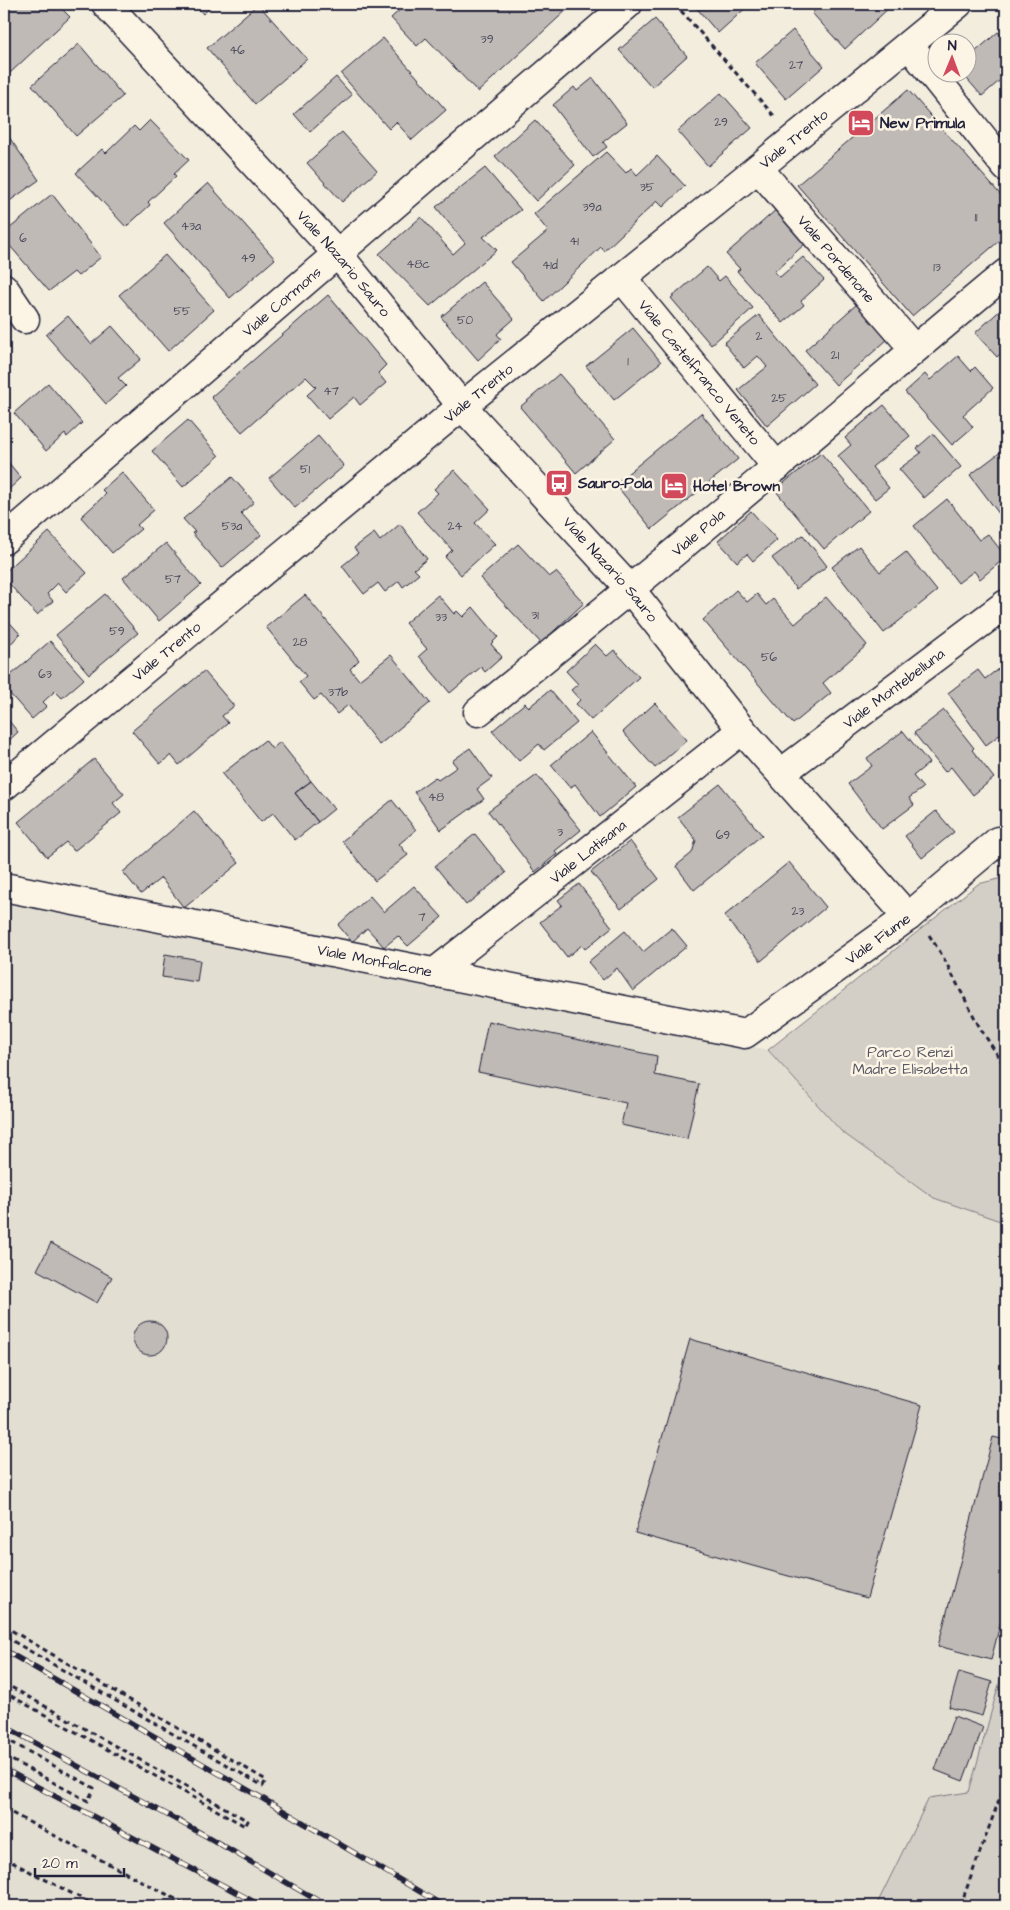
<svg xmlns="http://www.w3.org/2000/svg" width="1010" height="1910" font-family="'Architects Daughter',sans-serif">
<rect width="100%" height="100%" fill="#f3edde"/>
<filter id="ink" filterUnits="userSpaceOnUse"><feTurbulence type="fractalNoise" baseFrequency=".02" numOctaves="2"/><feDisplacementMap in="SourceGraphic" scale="10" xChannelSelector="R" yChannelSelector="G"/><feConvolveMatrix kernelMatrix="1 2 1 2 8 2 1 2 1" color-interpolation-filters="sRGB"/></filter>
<g filter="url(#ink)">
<path fill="#e3ded2" d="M 4,898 L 768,1050 L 842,1132 L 934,1198 L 1006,1223 L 1006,1659 L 969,1792 L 929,1798 L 876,1906 L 4,1906 Z"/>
<path fill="#d4cfc6" stroke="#7b7880" d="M 1006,877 L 1006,1223 L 934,1198 L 842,1132 L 768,1050 L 978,884 Z
M 1006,1659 L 1006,1906 L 876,1906 L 929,1798 L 969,1792 Z"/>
<path fill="#bfbab6" stroke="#22223b" d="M 4,4 L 57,4 L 70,17 L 10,73 L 4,66 Z
M 194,4 L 214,4 L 203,14 Z
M 258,4 L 307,59 L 255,104 L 207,48 Z
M 406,4 L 571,4 L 572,5 L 478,92 L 426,38 L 417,46 L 391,18 Z
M 693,4 L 750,4 L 718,33 Z
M 822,4 L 893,4 L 845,49 L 812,13 Z
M 655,19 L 687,56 L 652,87 L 619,50 Z
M 793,30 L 824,66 L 786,99 L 755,63 Z
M 998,32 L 1006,41 L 1006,75 L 982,96 L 961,72 L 968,72 L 968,58 Z
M 383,38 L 446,110 L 412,140 L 396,122 L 389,129 L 341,74 Z
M 79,44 L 123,96 L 76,136 L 32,85 Z
M 336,77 L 352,95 L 310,132 L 294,114 Z
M 593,78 L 627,123 L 603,142 L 607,147 L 593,157 L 553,105 L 574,87 L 577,91 Z
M 908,90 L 1006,201 L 1006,235 L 912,316 L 797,185 Z
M 721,93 L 752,128 L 708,166 L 678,131 Z
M 150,120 L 189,160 L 174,174 L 176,176 L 148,202 L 150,205 L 126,227 L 76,173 L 102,149 L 106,153 L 134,126 L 139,131 Z
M 535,120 L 575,165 L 536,201 L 495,156 Z
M 4,130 L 39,180 L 4,205 Z
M 342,132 L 377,171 L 342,202 L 307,163 Z
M 606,152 L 626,173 L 631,168 L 637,175 L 657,156 L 685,186 L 663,207 L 657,201 L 604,251 L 601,247 L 544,301 L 511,262 L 548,231 L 534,214 Z
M 485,168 L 521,210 L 483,237 L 497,250 L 430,306 L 379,254 L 421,217 L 453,254 L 465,243 L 436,207 Z
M 208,183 L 275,259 L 230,298 L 164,223 Z
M 52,194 L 101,257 L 78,276 L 74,272 L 49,291 L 4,239 L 4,233 Z
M 778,208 L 808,241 L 774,272 L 780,277 L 803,257 L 824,280 L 801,301 L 804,305 L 783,323 L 737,271 L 740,269 L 726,254 Z
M 165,255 L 214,310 L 168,351 L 119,295 Z
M 707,267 L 719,281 L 725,276 L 753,308 L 711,345 L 671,298 Z
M 482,282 L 514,319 L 497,334 L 501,339 L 478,360 L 441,317 Z
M 328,295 L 386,365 L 378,373 L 386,383 L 360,405 L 354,397 L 328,419 L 307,395 L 316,387 L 306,377 L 242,432 L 211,397 Z
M 857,304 L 888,339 L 836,385 L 805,350 Z
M 1006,305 L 1006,349 L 997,357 L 975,333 Z
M 759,315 L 815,384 L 767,426 L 738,390 L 767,367 L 758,356 L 744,368 L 724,343 Z
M 68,316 L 91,344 L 112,326 L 141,359 L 118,378 L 126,386 L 106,404 L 46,335 Z
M 633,328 L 661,362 L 614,400 L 586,366 Z
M 958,356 L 971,371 L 975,367 L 993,388 L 963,415 L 973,427 L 952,445 L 905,392 L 925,374 L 930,380 Z
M 559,374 L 615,439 L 576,473 L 520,407 Z
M 48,383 L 82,423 L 67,437 L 65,434 L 46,451 L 14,413 Z
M 884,405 L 910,436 L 872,467 L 889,488 L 875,499 L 838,456 L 851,445 L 845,438 Z
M 701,413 L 738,459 L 652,529 L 615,484 Z
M 188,420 L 219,456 L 183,487 L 152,451 Z
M 933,434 L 961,467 L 924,498 L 899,469 L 921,453 L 917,448 Z
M 318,436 L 344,466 L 295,508 L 269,478 Z
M 1006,448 L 1006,523 L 970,475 Z
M 821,453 L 869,511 L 824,549 L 775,490 Z
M 4,457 L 21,478 L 6,492 L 4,489 Z
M 454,470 L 490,509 L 475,523 L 495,544 L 461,575 L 445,557 L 452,550 L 417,512 L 438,493 L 434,489 Z
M 122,472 L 154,510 L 137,525 L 141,529 L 112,553 L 81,517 L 106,494 L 102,490 Z
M 232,477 L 254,502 L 241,513 L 261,535 L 222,568 L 192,533 L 195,532 L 183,519 Z
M 947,499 L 979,540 L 988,534 L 1006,557 L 980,579 L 974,571 L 958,583 L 914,526 Z
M 751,511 L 777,540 L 753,561 L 747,554 L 737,562 L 718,541 Z
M 400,524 L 427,559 L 414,569 L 419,574 L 403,587 L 399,581 L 385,592 L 378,583 L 364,594 L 342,566 L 358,553 L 354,548 L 374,533 L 380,541 Z
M 49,532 L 87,573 L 66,592 L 58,583 L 47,594 L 53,601 L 37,615 L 4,578 L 4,573 Z
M 803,535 L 827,566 L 796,589 L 772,558 Z
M 166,543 L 201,585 L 159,621 L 123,578 Z
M 518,544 L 549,577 L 556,572 L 584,603 L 541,643 L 480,578 Z
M 859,546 L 880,572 L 906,552 L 937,591 L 884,633 L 832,567 Z
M 736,590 L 747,602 L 757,594 L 766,605 L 773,599 L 795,624 L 826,597 L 867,645 L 823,683 L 831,693 L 793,724 L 703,620 Z
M 105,594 L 138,633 L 89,674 L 56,635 Z
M 305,595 L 359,660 L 350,669 L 359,680 L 391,655 L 430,703 L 379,745 L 348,705 L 337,714 L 321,695 L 314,700 L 299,682 L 306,676 L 266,627 Z
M 438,595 L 454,614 L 457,611 L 463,617 L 473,607 L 498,637 L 491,644 L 502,657 L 485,672 L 481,667 L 450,693 L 419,656 L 427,649 L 405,623 Z
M 4,616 L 20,634 L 4,651 Z
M 50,641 L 84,679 L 62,698 L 55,691 L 43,702 L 47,706 L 32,719 L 4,687 L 4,681 Z
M 595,644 L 607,656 L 614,650 L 639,677 L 591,720 L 576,704 L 580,700 L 571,690 L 578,684 L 566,671 Z
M 1006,663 L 1006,730 L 986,745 L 948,693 L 978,670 L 985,679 Z
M 204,671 L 234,706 L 222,716 L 228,723 L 179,765 L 171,755 L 160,764 L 132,731 Z
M 550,690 L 577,723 L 544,750 L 539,744 L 519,761 L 492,731 L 525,703 L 529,707 Z
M 655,703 L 687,740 L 655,768 L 623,732 Z
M 944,710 L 974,748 L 972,750 L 994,778 L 973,795 L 951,767 L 945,772 L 914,733 Z
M 4,715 L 18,732 L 4,745 Z
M 903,731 L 929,763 L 913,776 L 923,788 L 909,798 L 914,805 L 882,829 L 848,784 L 872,766 L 867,758 Z
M 591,732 L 636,787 L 600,817 L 575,784 L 570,788 L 551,765 Z
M 265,740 L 272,749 L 280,742 L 311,781 L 295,793 L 318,822 L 295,840 L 273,813 L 261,822 L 222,774 Z
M 470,748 L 492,778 L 477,789 L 484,799 L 441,830 L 414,792 L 435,777 L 438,780 L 457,767 L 452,761 Z
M 94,759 L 124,794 L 113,803 L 121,813 L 74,851 L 66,842 L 47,857 L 18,822 Z
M 537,775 L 581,830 L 555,851 L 557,854 L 535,872 L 488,811 Z
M 311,781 L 334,809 L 318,822 L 295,793 Z
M 720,784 L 762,835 L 694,890 L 676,866 L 692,853 L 696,840 L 678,817 Z
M 392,800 L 416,830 L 399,844 L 408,855 L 375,881 L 342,841 Z
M 194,811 L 239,863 L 184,908 L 161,878 L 141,894 L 123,872 Z
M 936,811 L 954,832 L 922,858 L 905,836 Z
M 475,834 L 506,873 L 466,905 L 435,866 Z
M 630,841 L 659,879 L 621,909 L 591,872 Z
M 789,862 L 826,907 L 761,961 L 724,916 Z
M 579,884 L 612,927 L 585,949 L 582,945 L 567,957 L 540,922 L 562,905 L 558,900 Z
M 414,886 L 442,917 L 408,946 L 398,936 L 384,947 L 367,928 L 352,942 L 338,925 L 370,896 L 384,912 Z
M 672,928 L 687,946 L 633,991 L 617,968 L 603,980 L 588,962 L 625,931 L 643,952 Z
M 165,954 L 200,960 L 197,982 L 162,977 Z
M 488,1021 L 657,1056 L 655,1075 L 699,1084 L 687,1139 L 621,1125 L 626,1103 L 478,1072 Z
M 51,1243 L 112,1277 L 97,1303 L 37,1270 Z
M133 1338a17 17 0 1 1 34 0a17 17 0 1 1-34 0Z
M 690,1339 L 922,1405 L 867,1598 L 635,1533 Z
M 993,1437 L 1006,1440 L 1006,1601 L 991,1660 L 938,1646 Z
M 959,1672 L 992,1682 L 982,1716 L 949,1707 Z
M 954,1716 L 983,1727 L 963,1781 L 935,1770 Z"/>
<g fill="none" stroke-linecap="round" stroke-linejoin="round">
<g stroke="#22223b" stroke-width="31">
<g id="minor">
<path id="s1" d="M 106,4 L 337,253 L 462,406 L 630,589 L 742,730 L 908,917"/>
<path d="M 909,45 L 1006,167"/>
<path id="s2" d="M 758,168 L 914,349"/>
<path id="s3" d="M 622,278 L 777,467"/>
<path d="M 4,288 L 25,319"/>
<path id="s4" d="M 4,540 L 628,4"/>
<path id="s5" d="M 478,712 C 578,632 677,551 775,468 C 853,403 928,337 1006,273"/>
<path id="s6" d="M 781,773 L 1006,604"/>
<path id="s7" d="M 4,786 L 462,406 L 758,168 L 958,4"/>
<path id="s8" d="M 4,887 L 745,1034 L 908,917 L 998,841 L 1006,841"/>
<path id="s9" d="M 434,973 L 742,730"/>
</g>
</g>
<path stroke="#22223b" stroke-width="3" stroke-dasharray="5 4" stroke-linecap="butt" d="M 675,4 L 775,117
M 929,935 L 942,955 L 980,1028 L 1006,1068
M 4,1626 L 266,1780 L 263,1786 L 4,1636
M 4,1683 L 248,1821 L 245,1826 L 4,1692
M 4,1738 L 94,1788 L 88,1801 L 4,1756
M 4,1809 L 189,1906
M 4,1858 L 96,1906
M 962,1906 L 965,1893 L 1006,1781"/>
<use href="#minor" stroke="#fcf5e5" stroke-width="28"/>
<g stroke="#22223b" stroke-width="5.5">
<path id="rail" d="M 4,1650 L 260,1797 L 444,1906
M 4,1726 L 208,1837 L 327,1906
M 4,1769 L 262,1906"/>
</g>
<use href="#rail" stroke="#fcf5e5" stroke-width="4" stroke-dasharray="11" stroke-linecap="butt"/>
</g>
</g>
<defs>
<g id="hotel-square" transform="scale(1.4375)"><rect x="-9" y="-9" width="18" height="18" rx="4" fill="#d1495b" stroke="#fcf5e5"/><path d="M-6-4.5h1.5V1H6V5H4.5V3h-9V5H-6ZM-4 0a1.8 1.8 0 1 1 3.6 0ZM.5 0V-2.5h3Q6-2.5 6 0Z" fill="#fff"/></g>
<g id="bus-square" transform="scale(1.4375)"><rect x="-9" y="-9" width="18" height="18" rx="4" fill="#d1495b" stroke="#fcf5e5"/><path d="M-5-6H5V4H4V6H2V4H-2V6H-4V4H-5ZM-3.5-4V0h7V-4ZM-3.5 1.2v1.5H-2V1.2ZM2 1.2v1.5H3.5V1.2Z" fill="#fff"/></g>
</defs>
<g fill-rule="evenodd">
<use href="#hotel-square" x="861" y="123"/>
<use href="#bus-square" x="559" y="483"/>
<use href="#hotel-square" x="674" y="486"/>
</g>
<g text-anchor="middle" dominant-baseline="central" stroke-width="5" stroke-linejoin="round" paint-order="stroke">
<g font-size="12" fill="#49485a">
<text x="487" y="39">39</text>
<text x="237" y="50">46</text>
<text x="796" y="65">27</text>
<text x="721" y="122">29</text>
<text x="647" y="187">35</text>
<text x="592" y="207">39a</text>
<text x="976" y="217">11</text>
<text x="191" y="226">43a</text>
<text x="23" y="238">6</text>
<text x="574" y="241">41</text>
<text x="248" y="258">49</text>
<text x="418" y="264">48c</text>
<text x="550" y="265">41d</text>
<text x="937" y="267">13</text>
<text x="182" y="311">55</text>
<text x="465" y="320">50</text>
<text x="759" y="336">2</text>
<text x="835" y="355">21</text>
<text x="628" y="361">1</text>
<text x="331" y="391">47</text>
<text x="779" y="398">25</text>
<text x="305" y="469">51</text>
<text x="232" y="526">53a</text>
<text x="455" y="526">24</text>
<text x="173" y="579">57</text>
<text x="535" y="615">31</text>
<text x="441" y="617">33</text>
<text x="117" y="631">59</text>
<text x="300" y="642">28</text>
<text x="769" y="657">56</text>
<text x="45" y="674">63</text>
<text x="338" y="692">37b</text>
<text x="436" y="797">48</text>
<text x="560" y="832">3</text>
<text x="723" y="835">69</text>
<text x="798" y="911">23</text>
<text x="422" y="917">7</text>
</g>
<g font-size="15" font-weight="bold" fill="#22223b" stroke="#fcf5e5" text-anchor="start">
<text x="880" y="123">New Primula</text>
<text x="578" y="483">Sauro-Pola</text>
<text x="693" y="486">Hotel Brown</text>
</g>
<g font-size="15" fill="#22223b" stroke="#fcf5e5">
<text stroke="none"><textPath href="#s7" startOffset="1021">Viale Trento</textPath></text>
<text stroke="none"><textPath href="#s2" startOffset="120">Viale Pordenone</textPath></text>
<text stroke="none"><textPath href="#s1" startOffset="352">Viale Nazario Sauro</textPath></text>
<text stroke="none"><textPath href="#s4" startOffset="366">Viale Cormons</textPath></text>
<text stroke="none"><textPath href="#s3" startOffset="122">Viale Castelfranco Veneto</textPath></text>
<text stroke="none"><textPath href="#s7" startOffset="616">Viale Trento</textPath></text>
<text stroke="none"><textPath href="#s5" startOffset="284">Viale Pola</textPath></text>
<text stroke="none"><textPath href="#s1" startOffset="758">Viale Nazario Sauro</textPath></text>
<text stroke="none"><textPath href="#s7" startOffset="211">Viale Trento</textPath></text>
<text stroke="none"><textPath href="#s6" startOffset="141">Viale Montebelluna</textPath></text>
<text stroke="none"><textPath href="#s9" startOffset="196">Viale Latisana</textPath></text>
<text stroke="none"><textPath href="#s8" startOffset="919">Viale Fiume</textPath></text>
<text stroke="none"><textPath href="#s8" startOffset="378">Viale Monfalcone</textPath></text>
</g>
<g font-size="15" fill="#575665" stroke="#fcf5e5">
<text x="910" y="1052">Parco Renzi<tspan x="910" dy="17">Madre Elisabetta</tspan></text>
</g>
</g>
<rect width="1010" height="1910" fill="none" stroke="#fcf5e5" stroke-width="20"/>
<rect x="10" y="10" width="990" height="1890" fill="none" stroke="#22223b" stroke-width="2" filter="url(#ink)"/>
<g transform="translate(952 58) rotate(1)"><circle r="24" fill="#fcf5e5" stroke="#a5a1a1"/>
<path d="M0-4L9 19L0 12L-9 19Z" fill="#d1495b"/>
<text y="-8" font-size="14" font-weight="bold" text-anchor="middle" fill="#22223b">N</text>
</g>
<path d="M35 1868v8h89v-8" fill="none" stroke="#22223b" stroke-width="2.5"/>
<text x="42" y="1868" font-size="15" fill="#22223b" stroke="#fcf5e5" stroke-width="4" paint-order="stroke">20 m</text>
</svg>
